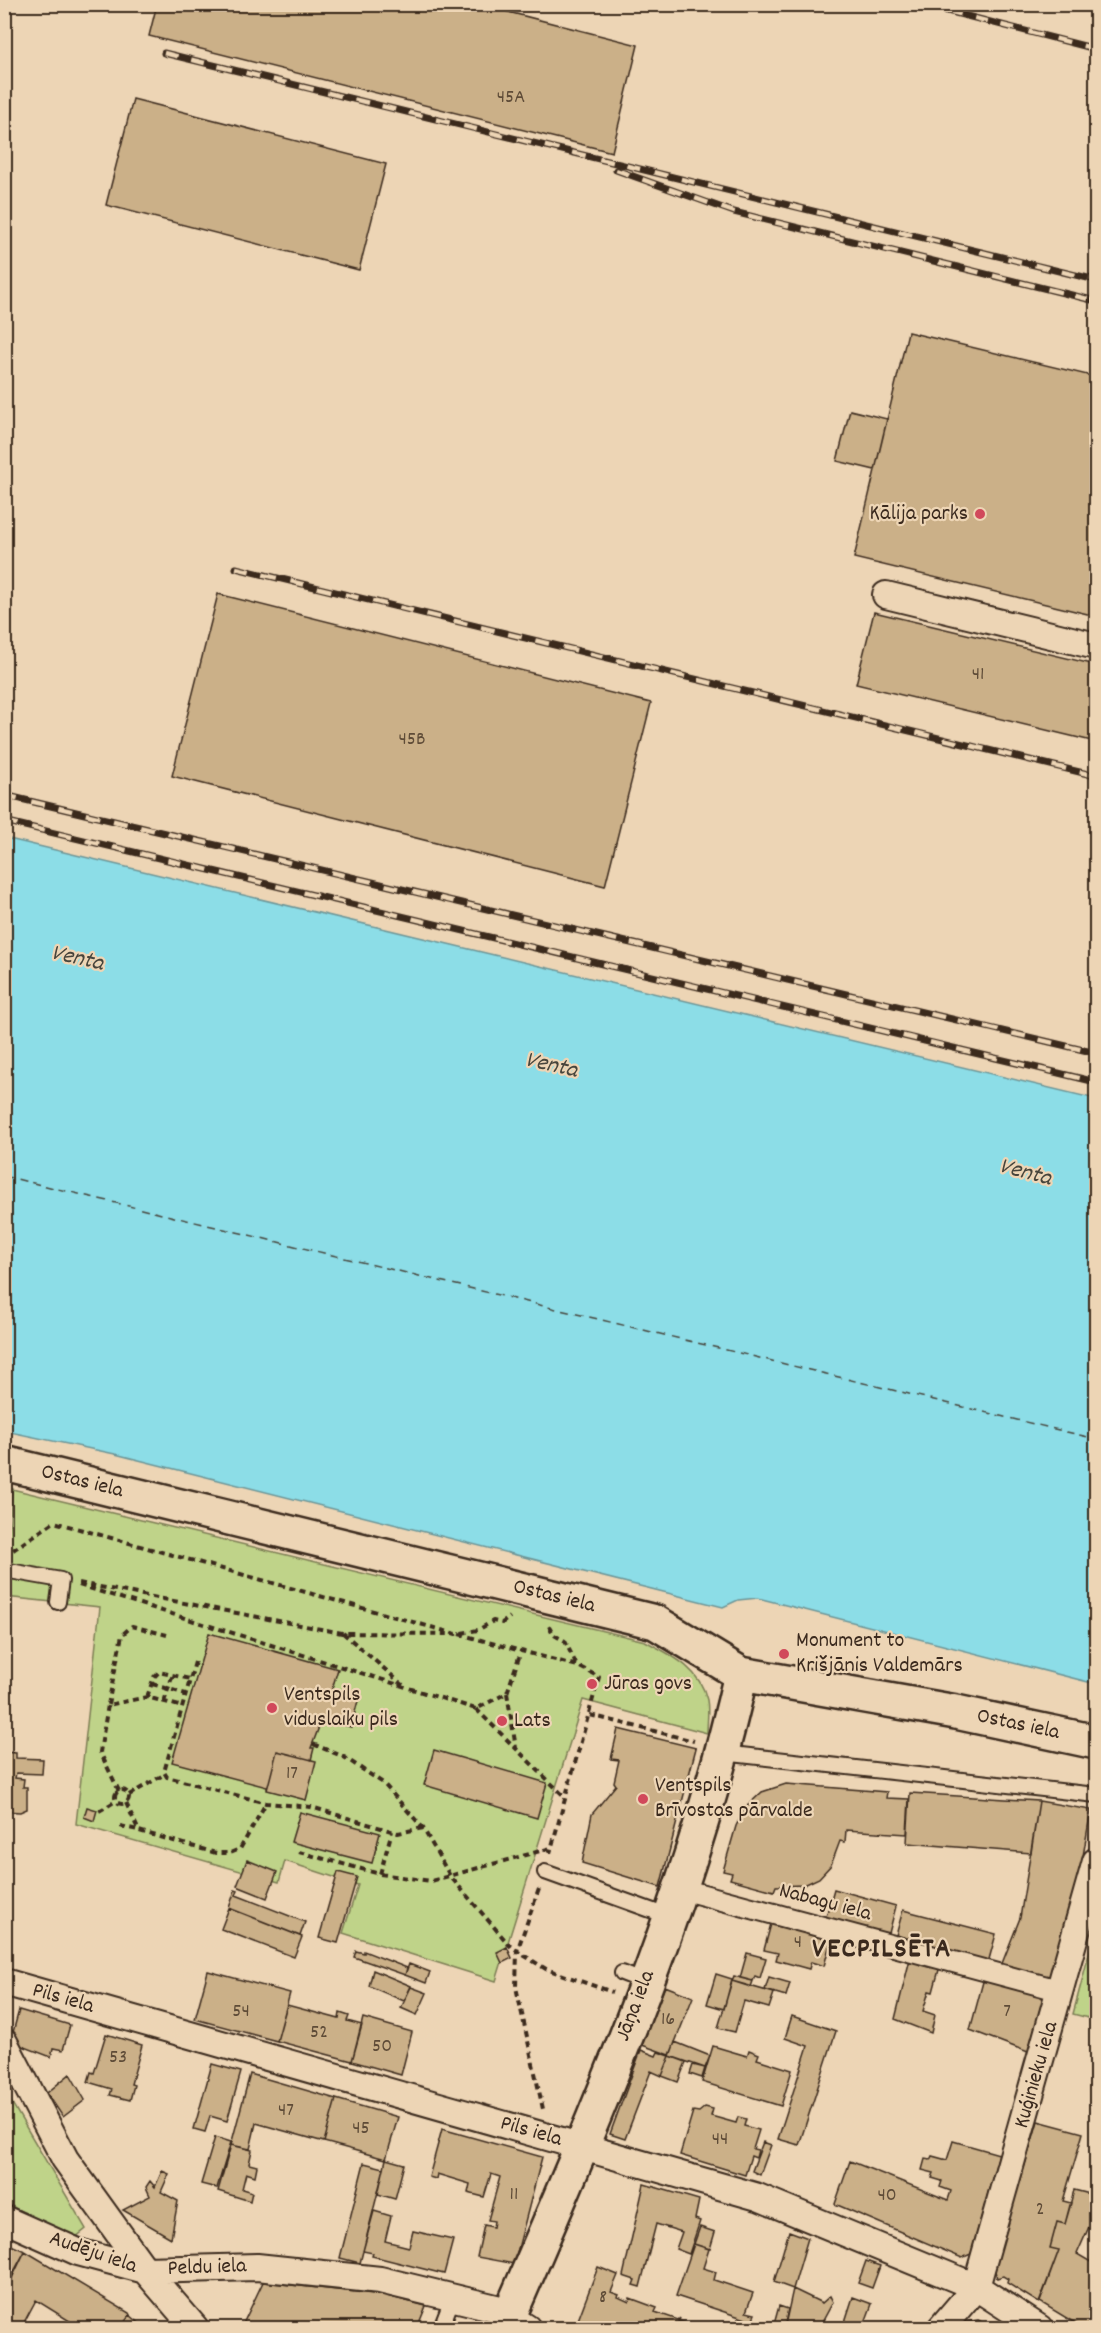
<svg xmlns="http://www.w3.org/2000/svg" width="1101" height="2333" font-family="Dekko,sans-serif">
<rect width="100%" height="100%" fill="#edd5b5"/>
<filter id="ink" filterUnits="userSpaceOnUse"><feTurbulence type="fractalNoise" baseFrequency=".0167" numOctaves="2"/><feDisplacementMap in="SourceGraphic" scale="12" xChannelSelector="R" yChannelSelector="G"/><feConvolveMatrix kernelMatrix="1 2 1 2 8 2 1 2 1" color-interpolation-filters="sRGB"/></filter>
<g filter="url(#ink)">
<path fill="#bfd389" stroke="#7d7e54" stroke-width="1.5" d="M 12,1489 L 645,1641 C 671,1655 700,1668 707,1700 C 709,1710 707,1723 707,1733 L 583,1700 L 496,1981 L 343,1933 L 358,1885 L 285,1861 L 279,1882 L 76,1824 L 100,1607 L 5,1597 Z
M 1096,1928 L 1096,2020 L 1073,2014 Z
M 4,2098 L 9,2098 L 86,2229 L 71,2241 L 5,2202 Z"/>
<path fill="#8cdde7" stroke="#6c9597" stroke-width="1.5" d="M 5,838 L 1096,1099 L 1096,1684 L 758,1598 L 738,1600 L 723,1607 L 115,1454 L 5,1431 Z"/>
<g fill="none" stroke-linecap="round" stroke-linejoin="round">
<path stroke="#47453c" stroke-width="1.5" stroke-dasharray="8 6" stroke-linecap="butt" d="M 4,1176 L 1096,1439"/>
</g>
<path fill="#cbb088" stroke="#3b2a1e" stroke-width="1.5" d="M 157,4 L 477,4 L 638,45 L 612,152 L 149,36 Z
M 133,99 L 386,164 L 359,270 L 106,205 Z
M 908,332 L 1096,377 L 1096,616 L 854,558 Z
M 850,410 L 887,419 L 875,470 L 837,461 Z
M 218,594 L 651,703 L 605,886 L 172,776 Z
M 874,612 L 1096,665 L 1096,742 L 856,684 Z
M 209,1633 L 338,1669 L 332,1689 L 359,1697 L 351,1727 L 322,1719 L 311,1748 L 314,1748 L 311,1760 L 316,1761 L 306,1800 L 267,1790 L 267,1787 L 172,1762 Z
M 618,1729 L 696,1748 L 660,1887 L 582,1863 L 592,1814 L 616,1785 L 614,1782 L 619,1760 L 611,1759 Z
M 434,1750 L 547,1783 L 537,1818 L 424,1785 Z
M 277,1751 L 316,1761 L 306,1800 L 267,1790 Z
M 4,1752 L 16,1753 L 16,1758 L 43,1759 L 42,1774 L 16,1773 L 15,1778 L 24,1779 L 23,1787 L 27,1787 L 27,1809 L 20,1812 L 4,1811 Z
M 786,1784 L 887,1792 L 886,1798 L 909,1799 L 907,1834 L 846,1830 L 845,1842 L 840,1841 L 831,1865 L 819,1878 L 804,1885 L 776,1886 L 774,1891 L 730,1879 L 732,1873 L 723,1871 L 736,1826 L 745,1808 L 762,1792 Z
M 910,1793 L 1039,1801 L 1031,1853 L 907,1843 Z
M 1039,1801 L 1091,1810 L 1070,1931 L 1051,1979 L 1001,1966 L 1020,1918 Z
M 87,1807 L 97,1810 L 94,1821 L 84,1817 Z
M 300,1812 L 380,1833 L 372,1863 L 291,1842 Z
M 247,1860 L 277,1872 L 267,1898 L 237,1886 Z
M 338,1872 L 357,1877 L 338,1943 L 319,1938 Z
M 834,1889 L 896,1906 L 888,1937 L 825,1920 Z
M 235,1890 L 238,1891 L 236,1895 L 305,1922 L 300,1936 L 229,1908 Z
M 229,1908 L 302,1937 L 294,1957 L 221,1929 Z
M 903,1910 L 996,1934 L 988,1963 L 895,1939 Z
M 772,1920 L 832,1936 L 824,1966 L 811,1962 L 809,1969 L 776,1960 L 778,1953 L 764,1950 Z
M 507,1947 L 512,1958 L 502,1963 L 497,1952 Z
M 356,1951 L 364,1953 L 364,1951 L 407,1968 L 405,1975 L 354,1957 Z
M 747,1953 L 766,1958 L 760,1978 L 755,1976 L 753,1981 L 740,1978 Z
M 910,1959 L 940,1966 L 933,1992 L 929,1991 L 923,2011 L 935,2015 L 931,2033 L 895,2019 Z
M 409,1964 L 430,1972 L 426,1983 L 405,1975 Z
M 373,1970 L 411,1986 L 404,2001 L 369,1986 Z
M 208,1971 L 290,1993 L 277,2041 L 195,2019 Z
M 716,1974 L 732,1979 L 724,2009 L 707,2004 Z
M 734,1976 L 753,1981 L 751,1987 L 732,1981 Z
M 769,1977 L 790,1983 L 786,1996 L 765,1990 Z
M 984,1978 L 1044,1995 L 1028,2052 L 970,2030 Z
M 732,1981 L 774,1993 L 769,2008 L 744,2001 L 735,2032 L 718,2028 Z
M 665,1986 L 693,1997 L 670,2055 L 642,2045 Z
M 411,1987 L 427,1993 L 417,2015 L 401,2008 Z
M 287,2005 L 339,2019 L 340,2013 L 349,2016 L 347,2021 L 362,2025 L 352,2061 L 277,2041 Z
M 19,2010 L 70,2025 L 63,2050 L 53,2048 L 51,2057 L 17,2044 L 12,2036 Z
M 792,2016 L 836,2031 L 799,2145 L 778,2139 L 808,2046 L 785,2038 Z
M 363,2018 L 412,2032 L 401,2075 L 352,2061 Z
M 106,2034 L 142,2045 L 131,2084 L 134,2085 L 130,2100 L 110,2095 L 112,2089 L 88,2082 L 91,2072 L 94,2073 Z
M 675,2042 L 710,2056 L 705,2068 L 670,2056 Z
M 713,2046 L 747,2056 L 749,2050 L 759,2054 L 757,2059 L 792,2070 L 781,2106 L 702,2082 Z
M 641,2050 L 656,2056 L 658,2052 L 670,2056 L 662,2076 L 651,2071 L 625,2139 L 610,2134 Z
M 670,2056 L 686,2062 L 678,2082 L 662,2076 Z
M 212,2064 L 241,2072 L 227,2121 L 210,2116 L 205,2132 L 194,2129 Z
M 693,2065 L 705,2068 L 702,2078 L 690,2074 Z
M 70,2074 L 85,2100 L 63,2117 L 47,2093 Z
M 250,2074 L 336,2099 L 324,2142 L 256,2123 L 250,2149 L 231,2145 Z
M 336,2099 L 398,2117 L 386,2159 L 324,2142 Z
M 705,2107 L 713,2109 L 711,2116 L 736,2123 L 738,2117 L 746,2119 L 744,2126 L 759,2130 L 753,2149 L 758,2150 L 756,2158 L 751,2156 L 745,2175 L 680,2155 L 693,2111 L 699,2112 Z
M 1038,2121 L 1083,2133 L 1063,2201 L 1071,2203 L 1065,2224 L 1057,2222 L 1050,2248 L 1059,2250 L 1039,2303 L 1007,2283 L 1008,2279 L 1003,2276 L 997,2278 L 994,2268 Z
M 442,2129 L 542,2157 L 514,2264 L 477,2257 L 484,2225 L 493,2227 L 494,2221 L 488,2220 L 500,2177 L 491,2174 L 484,2197 L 468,2193 L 470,2184 L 437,2174 L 436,2179 L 429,2177 Z
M 215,2137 L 231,2142 L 217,2188 L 201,2184 Z
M 953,2141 L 999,2154 L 971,2254 L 962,2258 L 835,2204 L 850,2161 L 948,2200 L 951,2191 L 940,2187 L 942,2181 L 932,2178 L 934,2173 L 922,2170 L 925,2159 L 930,2160 L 932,2156 L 947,2160 Z
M 763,2142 L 771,2145 L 760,2175 L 752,2171 Z
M 231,2145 L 252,2150 L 249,2164 L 257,2166 L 255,2176 L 246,2173 L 242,2189 L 252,2192 L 250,2201 L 218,2191 Z
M 386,2159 L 404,2164 L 395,2199 L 378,2194 Z
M 364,2163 L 384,2168 L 360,2263 L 340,2258 Z
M 1096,2168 L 1096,2211 L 1077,2254 L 1096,2265 L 1096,2328 L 1083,2328 L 1040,2302 L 1059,2250 L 1050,2248 L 1057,2222 L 1065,2224 L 1074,2190 L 1090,2194 Z
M 162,2171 L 169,2174 L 161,2192 L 178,2201 L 171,2238 L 123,2210 L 150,2196 L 146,2187 L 150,2181 L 155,2187 Z
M 644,2184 L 699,2200 L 695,2219 L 700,2221 L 689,2254 L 676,2249 L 682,2232 L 656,2224 L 640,2287 L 633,2285 L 635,2280 L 623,2276 Z
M 374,2211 L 391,2216 L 385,2241 L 409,2247 L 413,2231 L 453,2240 L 444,2274 L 372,2256 L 373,2253 L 363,2251 Z
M 700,2227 L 715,2232 L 710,2249 L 694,2244 Z
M 789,2231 L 808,2238 L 793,2289 L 774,2282 Z
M 4,2242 L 25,2251 L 12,2275 L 4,2278 Z
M 694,2244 L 709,2249 L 703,2268 L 716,2272 L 714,2280 L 753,2293 L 746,2312 L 755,2314 L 752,2321 L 676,2296 Z
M 25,2251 L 129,2313 L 130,2315 L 120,2328 L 70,2328 L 73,2323 L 36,2300 L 21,2328 L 4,2328 L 4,2295 Z
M 866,2261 L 880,2266 L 872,2288 L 858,2283 Z
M 598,2267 L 618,2275 L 611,2292 L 619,2295 L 618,2297 L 629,2302 L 630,2298 L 657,2308 L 655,2312 L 678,2320 L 680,2318 L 679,2321 L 710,2328 L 575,2328 Z
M 263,2282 L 383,2295 L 426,2306 L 417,2328 L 241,2328 Z
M 793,2289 L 822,2303 L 830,2296 L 833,2302 L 819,2328 L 792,2328 L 785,2325 Z
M 853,2297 L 872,2304 L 863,2328 L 844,2325 Z
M 779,2306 L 788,2309 L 784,2328 L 773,2328 Z
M 130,2315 L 145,2328 L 120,2328 Z
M 738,2319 L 764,2328 L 735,2328 Z
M 978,2320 L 993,2328 L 962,2328 L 967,2322 Z"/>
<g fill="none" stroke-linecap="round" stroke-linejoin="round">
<g stroke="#3b2a1e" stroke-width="18">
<path id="service" d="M 4,1570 L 61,1580 L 58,1602
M 723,1753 L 1096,1795
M 545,1872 L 670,1917
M 622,1973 L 645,1982
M 441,2328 L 453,2297"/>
</g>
<g stroke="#3b2a1e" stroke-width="24">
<path id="pedestrian" d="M 681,1889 L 1062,1991"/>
</g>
<g stroke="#3b2a1e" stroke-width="30">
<path id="minor" d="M 886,595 L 1096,646
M 4,1982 L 758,2197 L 976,2287 L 1039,2328
M 4,2042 L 65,2159 L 145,2270 L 195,2328
M 4,2219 L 78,2252 L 145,2270 L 257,2267 L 380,2280 L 496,2308 L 527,2328
M 941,2328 L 976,2287 L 1096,1861"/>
</g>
<g stroke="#3b2a1e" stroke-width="38">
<path id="tertiary" d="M 4,1463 L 655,1622 L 741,1674 L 956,1712 L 1096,1742
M 504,2328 C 596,2115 690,1901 741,1674"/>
</g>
<path stroke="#3b2a1e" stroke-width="4" stroke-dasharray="6 4.5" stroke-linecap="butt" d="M 13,1550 L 54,1522 L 456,1634 L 478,1630 L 493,1621 L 502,1623 L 510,1617
M 79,1583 L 342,1633 L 451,1634
M 79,1585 L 476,1709 L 507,1693 L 521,1651 L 578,1666 L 599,1677 L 550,1853
M 549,1626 L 554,1635 L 565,1641 L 577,1666
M 343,1633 L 403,1685
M 459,1634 L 521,1651
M 195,1662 L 164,1772 L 167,1777 L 266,1803 L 311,1807 L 398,1833 L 423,1828
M 152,1684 L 186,1694
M 507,1693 L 516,1748
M 147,1697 L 154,1677 L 159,1672 L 190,1679
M 164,1702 L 173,1674
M 108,1705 L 122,1635 L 132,1626 L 167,1635
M 476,1709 L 565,1797
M 590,1715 L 694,1741
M 313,1744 L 344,1757 L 383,1783 L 423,1828 L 450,1876 L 512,1948 L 546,1969 L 612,1992
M115 1797a7 7 0 1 1 14 0a7 7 0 1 1-14 0Z
M 119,1791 L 100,1752 L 108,1705 L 147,1697 L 183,1707
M 129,1795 L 165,1774
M 126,1803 L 139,1831 L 216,1853 L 230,1853 L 240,1849 L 266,1803
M 99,1811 L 116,1801
M 120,1826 L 138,1830
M 299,1852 L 380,1874 L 431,1881 L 551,1848
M 380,1874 L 392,1831
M 539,1889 L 517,1951 L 516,1987 L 543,2109"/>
<use href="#service" stroke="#edd5b5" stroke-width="14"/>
<use href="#pedestrian" stroke="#edd5b5" stroke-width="20"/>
<use href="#minor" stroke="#edd5b5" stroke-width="26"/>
<use href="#tertiary" stroke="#edd5b5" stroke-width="33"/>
<g stroke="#3b2a1e" stroke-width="7">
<path id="rail" d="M 920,4 L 1096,49
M 164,53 L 1096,280
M 616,170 L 734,212 L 1096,301
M 236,568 L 1096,776
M 4,795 L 1096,1053
M 4,821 L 1096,1082"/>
</g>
<use href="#rail" stroke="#edd5b5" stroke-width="4.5" stroke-dasharray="14" stroke-linecap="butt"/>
</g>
</g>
<g fill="#d1495b" stroke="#edd5b5" stroke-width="2">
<circle cx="980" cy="514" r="6"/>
<circle cx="784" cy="1654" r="6"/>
<circle cx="592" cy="1684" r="6"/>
<circle cx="272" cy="1708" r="6"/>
<circle cx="502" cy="1721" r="6"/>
<circle cx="643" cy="1799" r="6"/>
</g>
<g text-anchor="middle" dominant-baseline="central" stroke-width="4.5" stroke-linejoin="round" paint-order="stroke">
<g font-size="20" fill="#5f4c38">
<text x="511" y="98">45A</text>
<text x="978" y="675">41</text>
<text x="412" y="740">45B</text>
<text x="292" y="1774">17</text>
<text x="798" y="1943">4</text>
<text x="241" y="2012">54</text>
<text x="1007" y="2012">7</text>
<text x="668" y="2020">16</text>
<text x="319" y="2033">52</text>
<text x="382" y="2047">50</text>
<text x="118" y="2058">53</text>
<text x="286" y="2111">47</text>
<text x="361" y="2129">45</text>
<text x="720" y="2140">44</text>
<text x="514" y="2195">11</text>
<text x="887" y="2196">40</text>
<text x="1040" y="2210">2</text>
<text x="603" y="2298">8</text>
</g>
<g font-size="22" fill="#3b2a1e" stroke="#edd5b5" text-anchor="start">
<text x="968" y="514" text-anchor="end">Kālija parks</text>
<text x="796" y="1641">Monument to<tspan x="796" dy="25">Krišjānis Valdemārs</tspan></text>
<text x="604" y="1684">Jūras govs</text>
<text x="284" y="1695">Ventspils<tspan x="284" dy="25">viduslaiku pils</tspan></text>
<text x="514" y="1721">Lats</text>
<text x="655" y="1786">Ventspils<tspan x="655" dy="25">Brīvostas pārvalde</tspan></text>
</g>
<g font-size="22" fill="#3b2a1e" stroke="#edd5b5">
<text transform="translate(82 1482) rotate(14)">Ostas iela</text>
<text transform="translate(554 1597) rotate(14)">Ostas iela</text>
<text transform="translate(1018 1725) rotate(12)">Ostas iela</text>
<text transform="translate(825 1903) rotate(15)">Nabagu iela</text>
<text transform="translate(63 1999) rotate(16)">Pils iela</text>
<text transform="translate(636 2006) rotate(-69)">Jāņa iela</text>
<text transform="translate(1037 2075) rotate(-74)">Kuģinieku iela</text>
<text transform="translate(531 2132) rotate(16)">Pils iela</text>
<text transform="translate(93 2253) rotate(19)">Audēju iela</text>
<text transform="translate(207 2268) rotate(-2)">Peldu iela</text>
</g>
<g font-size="24" font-style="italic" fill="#47453c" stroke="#edd5b5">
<text transform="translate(77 959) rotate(13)">Venta</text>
<text transform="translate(551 1066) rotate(13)">Venta</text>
<text transform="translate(1025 1173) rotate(15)">Venta</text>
</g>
<g font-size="28" font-weight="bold" letter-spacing="1.5" fill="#3b2a1e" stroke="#edd5b5">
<text x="882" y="1951">VECPILSĒTA</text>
</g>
</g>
<rect width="1101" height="2333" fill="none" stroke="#edd5b5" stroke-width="24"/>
<rect x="12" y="12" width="1077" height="2309" fill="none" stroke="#3b2a1e" stroke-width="2" filter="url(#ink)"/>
</svg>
